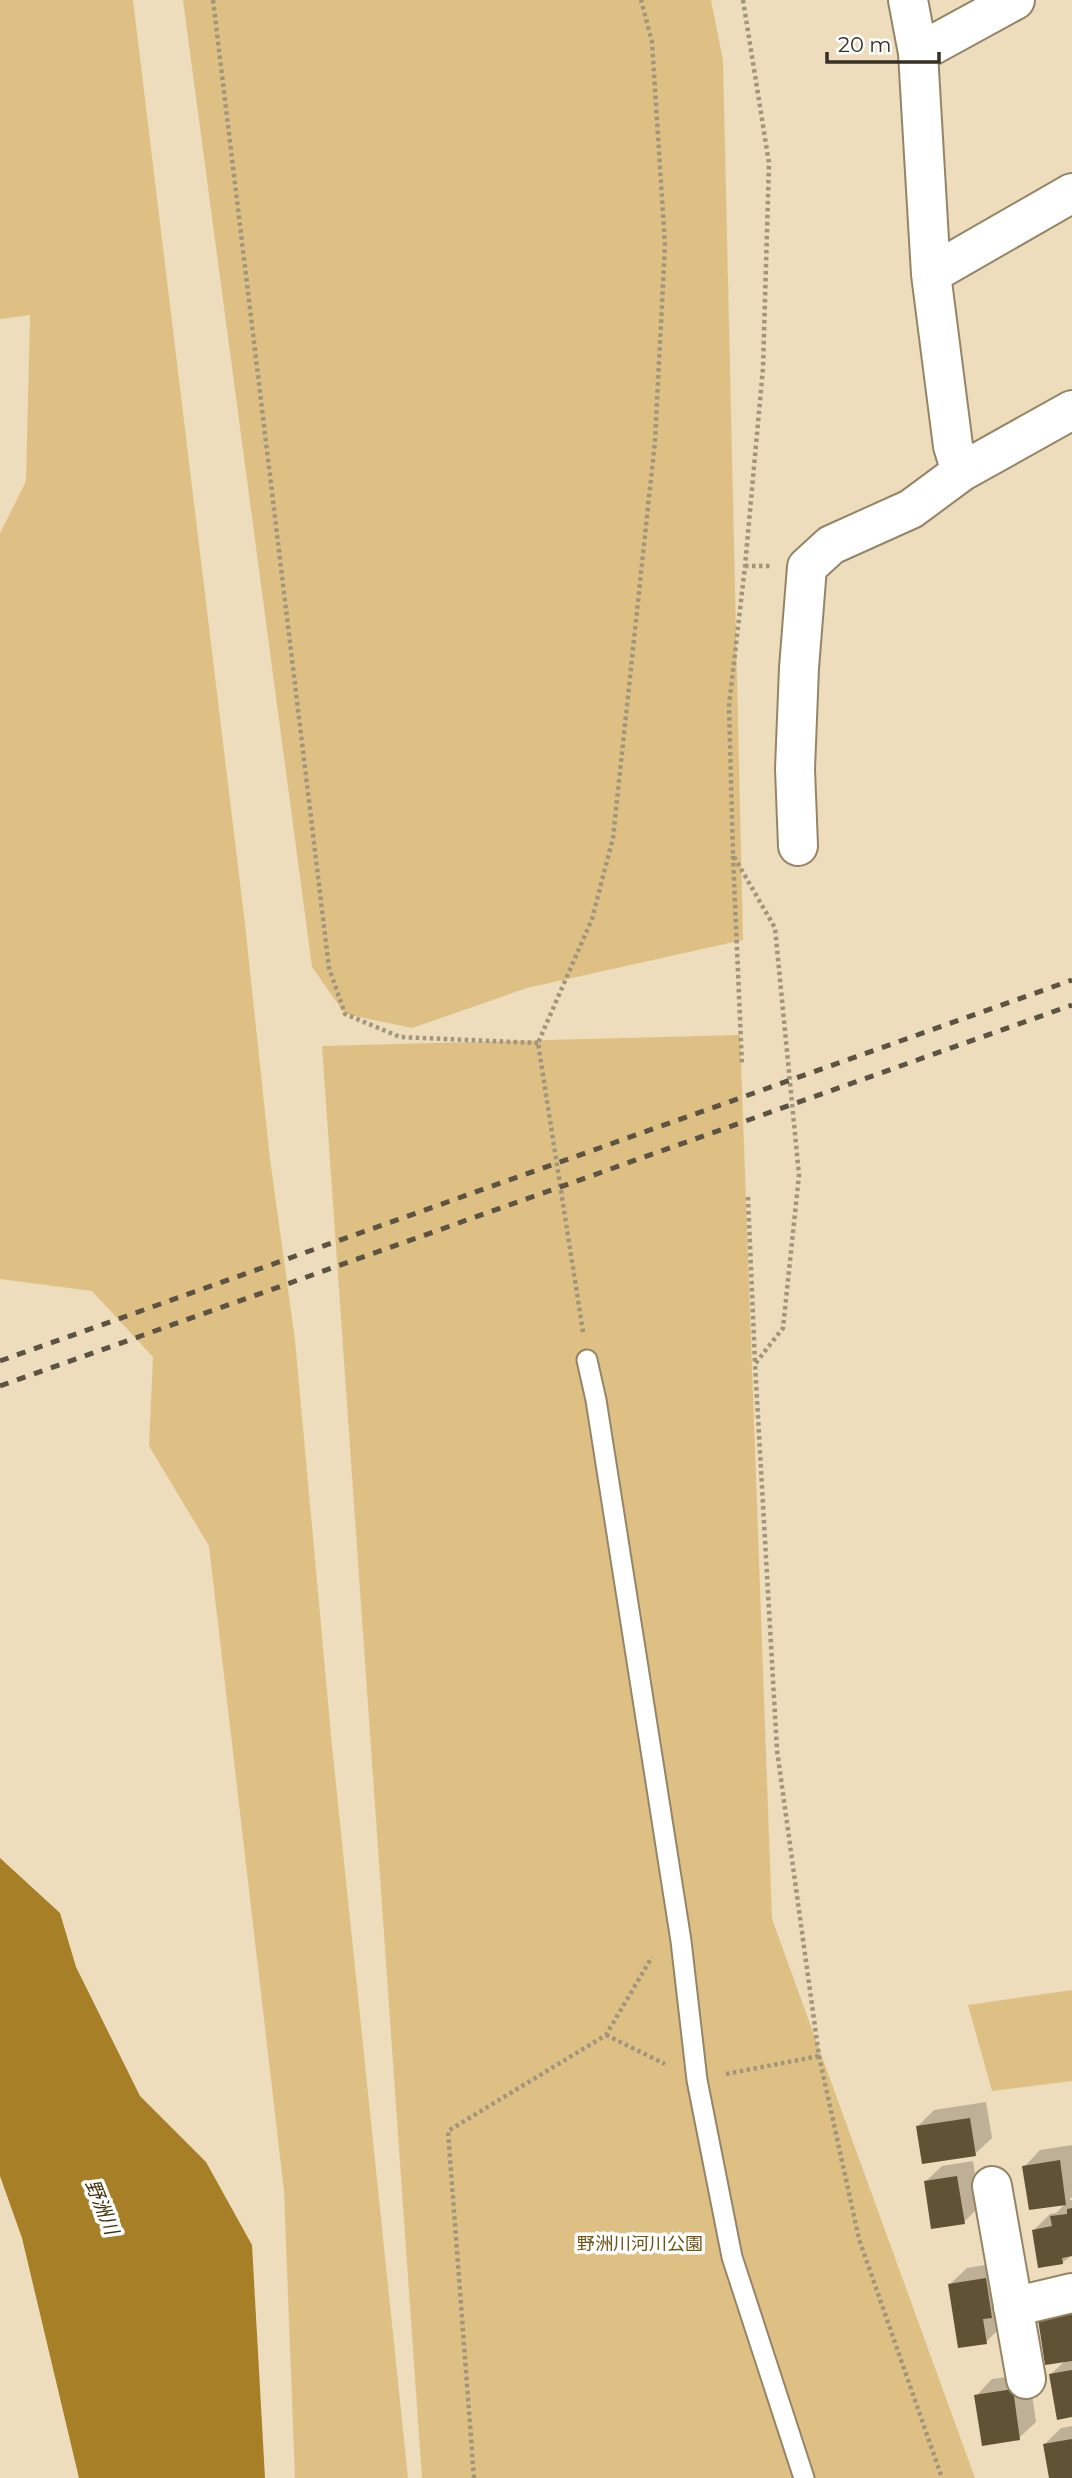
<svg xmlns="http://www.w3.org/2000/svg" width="1072" height="2478" font-family="Montserrat,'Noto Sans JP',sans-serif">
<rect width="100%" height="100%" fill="#edddbc"/>
<path fill="#dec085" d="M 0,0 L 133,0 L 245,924 L 270,1159 L 295,1340 L 332,1746 L 408,2478 L 295,2478 L 284,2191 L 209,1546 L 149,1446 L 153,1357 L 92,1291 L 0,1279 L 0,533 L 26,481 L 30,315 L 0,319 Z
M 183,0 L 711,0 L 723,60 L 743,940 L 527,988 L 412,1028 L 345,1014 L 312,967 Z
M 740,1035 L 772,1919 L 975,2478 L 422,2478 L 322,1046 Z
M 1072,1990 L 1072,2081 L 992,2091 L 968,2005 Z"/>
<path fill="#a67f26" d="M 0,1858 L 60,1913 L 76,1967 L 140,2096 L 206,2162 L 252,2245 L 265,2478 L 79,2478 L 22,2238 L 0,2176 Z"/>
<path fill="#0003" d="M 986,2102 L 992,2138 L 975,2154 L 918,2126 L 934,2110 Z
M 1072,2145 L 1072,2197 L 1069,2200 L 1072,2200 L 1072,2255 L 1062,2263 L 1034,2230 L 1050,2214 L 1056,2213 L 1065,2204 L 1024,2167 L 1040,2150 Z
M 973,2161 L 980,2206 L 964,2222 L 925,2182 L 942,2166 Z
M 1002,2262 L 1002,2326 L 986,2342 L 950,2284 L 967,2268 Z
M 1072,2300 L 1072,2416 L 1051,2374 L 1065,2361 L 1040,2319 Z
M 1029,2374 L 1036,2422 L 1019,2438 L 976,2396 L 992,2379 Z
M 1072,2426 L 1072,2478 L 1051,2478 L 1045,2444 L 1061,2428 Z"/>
<path fill="#605235" d="M 970,2118 L 976,2156 L 922,2164 L 916,2126 Z
M 1060,2160 L 1066,2205 L 1029,2210 L 1022,2166 Z
M 957,2176 L 965,2224 L 931,2229 L 924,2181 Z
M 1072,2208 L 1072,2256 L 1062,2258 L 1063,2264 L 1038,2268 L 1032,2230 L 1052,2226 L 1050,2216 L 1067,2214 L 1067,2209 Z
M 986,2278 L 992,2318 L 983,2319 L 987,2344 L 958,2348 L 948,2284 Z
M 1072,2314 L 1072,2361 L 1045,2365 L 1038,2319 Z
M 1072,2370 L 1072,2417 L 1057,2420 L 1049,2374 Z
M 1013,2389 L 1020,2440 L 982,2446 L 974,2395 Z
M 1072,2439 L 1072,2478 L 1049,2478 L 1043,2444 Z"/>
<g fill="none" stroke-linecap="round" stroke-linejoin="round">
<g stroke="#958567" stroke-width="23">
<path id="lane" d="M 587,1360 L 596,1400 L 681,1941 L 697,2080 L 732,2257 L 804,2478"/>
</g>
<g stroke="#958567" stroke-width="42">
<path id="street" d="M 908,0 L 918,53 L 931,274 L 953,446 L 961,472
M 918,53 L 1015,0
M 931,274 L 1072,193
M 798,846 L 795,769 L 799,668 L 807,567 L 831,545 L 911,509 L 961,472 L 1072,410
M 992,2186 L 1026,2379
M 1013,2307 L 1072,2293"/>
</g>
<path stroke="#a1957c" stroke-width="4.5" stroke-dasharray="3.5 3.5" stroke-linecap="butt" d="M 213,0 L 329,968 L 345,1014 L 400,1037 L 538,1043
M 743,0 L 769,163 L 763,368 L 745,566 L 729,706 L 733,855 L 775,928 L 799,1175 L 783,1328 L 755,1364 L 777,1750 L 819,2056 L 859,2239 L 942,2478
M 745,566 L 771,566
M 733,856 L 742,1065
M 748,1197 L 755,1363
M 583,1332 L 538,1043 L 592,919 L 613,838 L 655,441 L 665,245 L 652,42 L 641,0
M 606,2035 L 665,2064
M 726,2074 L 819,2056
M 474,2478 L 448,2131 L 606,2035 L 652,1957"/>
<use href="#lane" stroke="#fff" stroke-width="19"/>
<use href="#street" stroke="#fff" stroke-width="38"/>
<path stroke="#5c5343" stroke-width="5" stroke-dasharray="9 9" stroke-linecap="butt" d="M 0,1361 L 1072,980
M 0,1386 L 1072,1005"/>
</g>
<g text-anchor="middle" dominant-baseline="central" stroke-width="7" stroke-linejoin="round" paint-order="stroke">
<g font-size="18" fill="#6e5312" stroke="#fff">
<text x="640" y="2244">野洲川河川公園</text>
</g>
<g font-size="19" font-style="italic" fill="#41310b" stroke="#fff">
<text transform="translate(102 2207) rotate(68)">野洲川</text>
</g>
</g>
<path d="M827 52v10h112v-10" fill="none" stroke="#362f23" stroke-width="3.5"/>
<text x="838" y="52" font-size="21" fill="#362f23" stroke="#ffffff" stroke-width="5" paint-order="stroke">20 m</text>
</svg>
